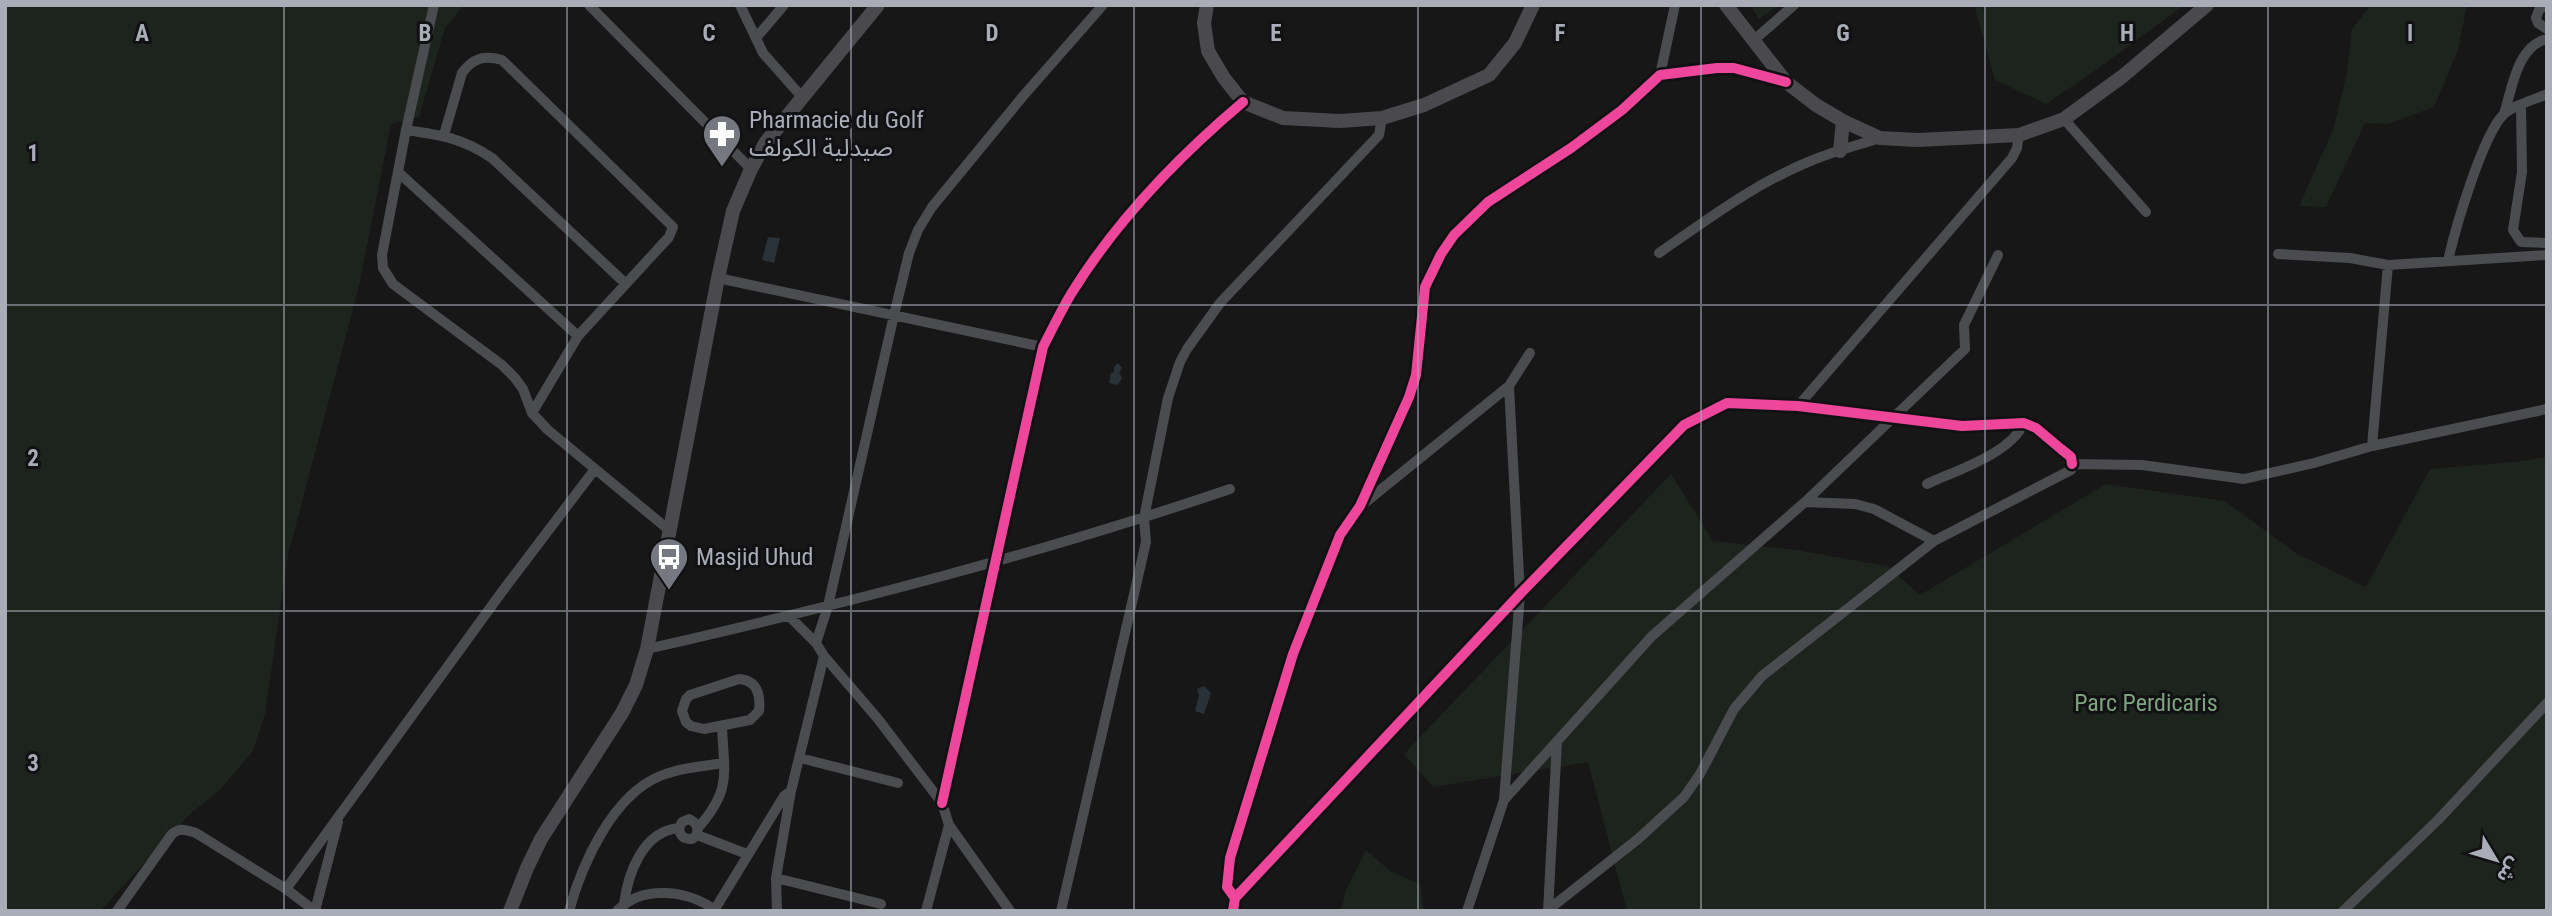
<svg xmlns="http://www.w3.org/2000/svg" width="2552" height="916" font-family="'Roboto Condensed','Noto Sans Arabic',sans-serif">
<rect width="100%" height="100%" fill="#171717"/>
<path fill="#1d241e" d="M 5,5 L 464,5 L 445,28 L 419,117 L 391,124 L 359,286 L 288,555 L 265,714 L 253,751 L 219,791 L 191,813 L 100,911 L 5,911 Z
M 1750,5 L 1779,5 L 1759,19 Z
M 1974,5 L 2184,5 L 2096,70 L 2046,104 L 1995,80 Z
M 2371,5 L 2467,5 L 2458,50 L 2434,107 L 2388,124 L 2365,123 L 2326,207 L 2299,206 L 2333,130 L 2347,73 L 2352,29 Z
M 2547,457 L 2547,911 L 1627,911 L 1588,762 L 1433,787 L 1404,754 L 1671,474 L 1713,541 L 1796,550 L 1887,566 L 1920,595 L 2106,484 L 2225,501 L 2297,554 L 2366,587 L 2430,469 L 2523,461 Z
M 1366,850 L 1390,871 L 1420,884 L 1424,911 L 1341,911 L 1346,890 Z"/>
<path fill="#2a3239" d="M 768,237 L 780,238 L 774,263 L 762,260 Z
M 1118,363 L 1122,368 L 1119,373 L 1122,378 L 1118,385 L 1109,383 L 1111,373 L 1114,372 L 1114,367 Z
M 1204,686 L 1211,693 L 1204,714 L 1195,711 L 1199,695 L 1197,689 Z"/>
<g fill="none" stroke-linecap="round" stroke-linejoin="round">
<path stroke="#4b4c50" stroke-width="10" d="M 434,5 L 406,130 L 382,255 L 383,268 L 393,284 L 502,365 L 515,378 L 523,389 L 532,413 L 548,430 L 669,530
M 589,5 L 751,169
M 740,5 L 763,53 L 802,97
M 2545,5 L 2539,10 L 2536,18 L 2538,23 L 2547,29
M 756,38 L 784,5
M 1754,40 L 1794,5
M 1660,75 L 1675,5
M 2521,106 L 2522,172 L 2513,230 L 2521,242 L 2547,243
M 2504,114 C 2512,89 2517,46 2547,39
M 2064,119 L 2146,212
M 406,130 C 441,135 462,138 492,158 L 626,284
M 444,135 L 462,73 C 473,58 484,55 502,60 L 673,227 L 669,237 L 578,336 L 532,413
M 398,172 L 578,336
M 1659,253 C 1708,219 1757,182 1813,160 C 1834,151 1858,145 1880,138
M 2278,254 L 2350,258 L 2388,265 L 2547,255
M 2448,261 C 2455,229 2482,137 2503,115 C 2513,105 2534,100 2547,94
M 718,278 L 1043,347
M 1798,406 L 2012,158 L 2017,148 L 2019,135
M 2372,446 L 2388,265
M 2072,464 L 2142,465 L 2244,479 L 2314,463 L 2372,446 L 2547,409
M 1927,484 C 1957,470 2010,454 2024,423
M 1805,502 L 1855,504 L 1874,509 L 1934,541
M 1362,505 L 1509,386 L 1530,353
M 789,616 L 816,643 L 824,656 L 878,719 L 942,803 L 949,825 L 1010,911
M 816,643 L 828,606 L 894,315 L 909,253 L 918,230 L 932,207 L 1024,95 L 1103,5
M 647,649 C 844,604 1039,554 1230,489
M 739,679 C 757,680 761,695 759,711 L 750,720 L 704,729 L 691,726 L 686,722 L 682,711 L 686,699 L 690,695 Z
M 800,758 L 898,783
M 1504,800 L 1652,636 L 1805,502 L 1965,349 L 1964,325 L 1998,255
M 942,803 L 1043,347 C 1052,329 1061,311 1071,294 C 1116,221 1178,157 1243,102
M 698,828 C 732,789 724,774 722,727
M 697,835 C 698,826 697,823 689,819 L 682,822 L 679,828 C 680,836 683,839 692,839 L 697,835 L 747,854
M 776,878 L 881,904
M 286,889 L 501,593 L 595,469
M 1235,898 L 1227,887 L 1230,858 L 1293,654 L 1340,535 L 1360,506 L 1409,397 L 1416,375 L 1425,287 L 1441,254 L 1454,235 L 1488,202 L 1571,148 L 1622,110 L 1660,75 L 1717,68 L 1734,68 L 1785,82
M 624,904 C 628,873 643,831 679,828
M 715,909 L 784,796 L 791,791
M 1548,910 L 1638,839 L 1684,797 L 1700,774 L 1734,709 L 1762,676 L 1934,541 L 2071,470 L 2072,464
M 117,911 L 172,834 C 180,827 186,830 196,833 L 286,889 L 315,911
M 315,911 L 338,822
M 569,911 C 582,864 612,796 660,776 C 680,768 703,766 724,763
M 617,911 C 642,884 690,890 716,911
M 777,911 L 776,878 L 791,791 L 824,656
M 926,911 L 949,825
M 1061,911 L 1146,542 L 1144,518 L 1168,398 L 1180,362 L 1187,349 L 1220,303 L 1379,135 L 1382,118
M 1233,911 L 1235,898 L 1520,594 L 1684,425 L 1727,403 L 1798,406 L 1962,426 L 2024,423 L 2036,428 L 2061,449 L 2071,457 L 2072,464
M 1467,911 L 1504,800 L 1520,594 L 1509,386
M 1548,911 L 1557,741
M 2343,911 L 2438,820 L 2547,703"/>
<path stroke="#4a4a4e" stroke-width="14" d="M 1207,5 L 1204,23 L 1208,51 L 1224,78 L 1243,102 L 1283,118 L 1340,121 L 1382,118 L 1424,105 L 1489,75 L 1515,43 L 1533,5
M 1726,5 L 1786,82 L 1816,105 L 1843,121 L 1880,138 L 1918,140 L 2019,135 L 2064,119 L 2123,76 L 2207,5
M 1840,151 L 1843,121
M 510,911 L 527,868 L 541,839 L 622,713 L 636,685 L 647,649 L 718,278 L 733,211 L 751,169 L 766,142 L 878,5"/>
<g stroke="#111113" stroke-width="15">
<path id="cycleway" d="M 942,803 L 1043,347 C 1052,329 1061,311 1071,294 C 1116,221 1178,157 1243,102
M 1235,898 L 1227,887 L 1230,858 L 1293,654 L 1340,535 L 1360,506 L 1409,397 L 1416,375 L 1425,287 L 1441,254 L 1454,235 L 1488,202 L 1571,148 L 1622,110 L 1660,75 L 1717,68 L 1734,68 L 1786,82
M 1233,911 L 1235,898 L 1520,594 L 1684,425 L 1727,403 L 1798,406 L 1962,426 L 2024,423 L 2036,428 L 2061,449 L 2071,457 L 2072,464"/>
</g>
<use href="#cycleway" stroke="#ed469a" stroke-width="10"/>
</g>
<path fill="none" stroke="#a8adb8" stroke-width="2" stroke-opacity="0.55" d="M 284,5 L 284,911M 567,5 L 567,911M 851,5 L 851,911M 1134,5 L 1134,911M 1418,5 L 1418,911M 1701,5 L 1701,911M 1985,5 L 1985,911M 2268,5 L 2268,911M 5,305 L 2547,305M 5,611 L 2547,611"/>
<defs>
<g id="pharmacy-pin" transform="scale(2.0125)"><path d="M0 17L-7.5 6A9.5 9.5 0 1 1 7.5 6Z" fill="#757880" stroke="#111113"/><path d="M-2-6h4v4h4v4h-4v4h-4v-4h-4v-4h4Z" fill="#fff"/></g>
<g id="bus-pin" transform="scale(2.0125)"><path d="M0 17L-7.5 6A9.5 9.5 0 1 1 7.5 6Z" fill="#757880" stroke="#111113"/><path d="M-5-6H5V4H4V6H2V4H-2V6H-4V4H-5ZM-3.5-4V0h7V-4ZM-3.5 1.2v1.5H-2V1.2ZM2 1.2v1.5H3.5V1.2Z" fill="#fff"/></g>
</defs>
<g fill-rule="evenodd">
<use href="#pharmacy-pin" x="722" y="134"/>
<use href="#bus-pin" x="669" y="557"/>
</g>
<g text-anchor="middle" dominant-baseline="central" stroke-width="6" stroke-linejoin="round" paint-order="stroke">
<g font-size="24" fill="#a8adb8" stroke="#111113" text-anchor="start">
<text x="749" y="120">Pharmacie du Golf<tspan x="749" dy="28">صيدلية الكولف</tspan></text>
<text x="696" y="557">Masjid Uhud</text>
</g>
<g font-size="24" fill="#7fa381" stroke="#111113">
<text x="2146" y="703">Parc Perdicaris</text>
</g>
</g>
<g font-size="23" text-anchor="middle" font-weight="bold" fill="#a8adb8" stroke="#111113" stroke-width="6" stroke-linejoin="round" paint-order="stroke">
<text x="142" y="41">A</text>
<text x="425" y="41">B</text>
<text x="709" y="41">C</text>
<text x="992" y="41">D</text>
<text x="1276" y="41">E</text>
<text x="1560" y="41">F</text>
<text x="1843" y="41">G</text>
<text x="2127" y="41">H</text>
<text x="2410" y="41">I</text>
<text x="33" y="161">1</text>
<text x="33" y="466">2</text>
<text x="33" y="771">3</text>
</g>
<rect width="2552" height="916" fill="none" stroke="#a8adb8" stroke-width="14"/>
<g transform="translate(2496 860) rotate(128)" stroke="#111113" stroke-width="5" paint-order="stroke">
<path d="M0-5L12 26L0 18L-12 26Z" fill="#a8adb8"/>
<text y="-10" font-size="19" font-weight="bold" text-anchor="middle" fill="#a8adb8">ش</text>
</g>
</svg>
